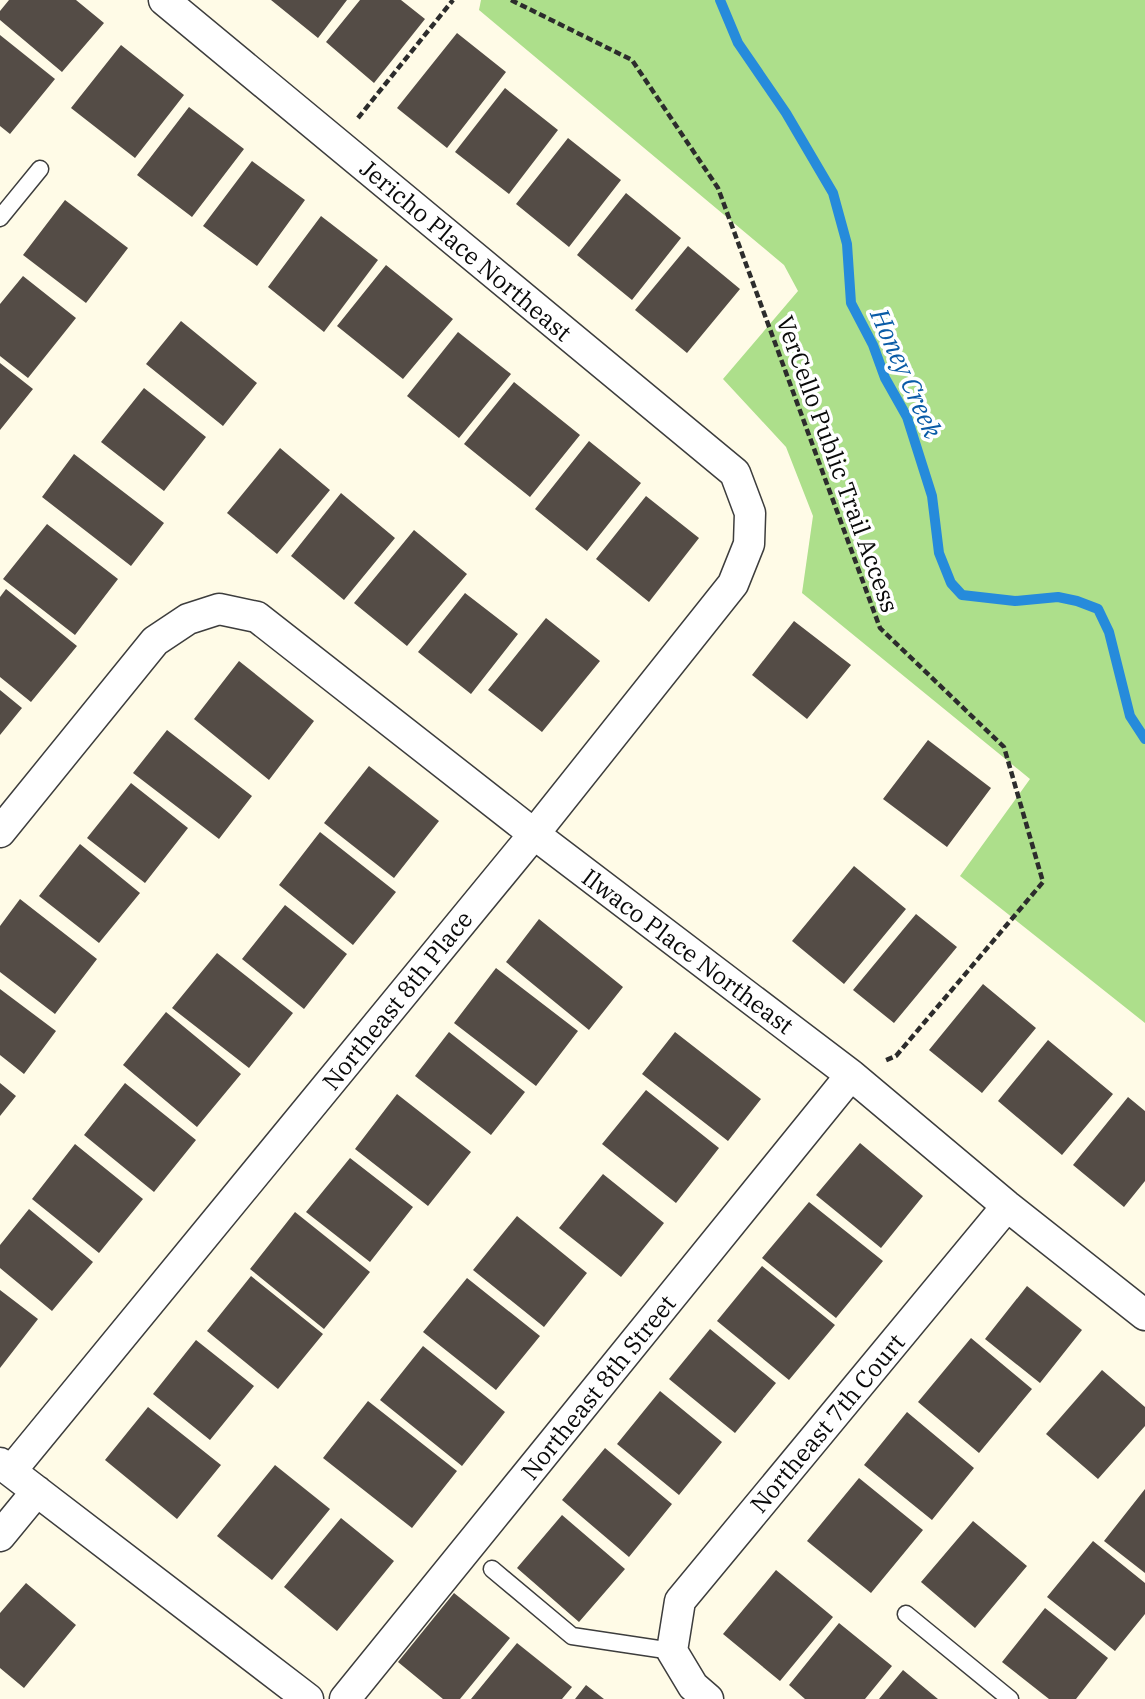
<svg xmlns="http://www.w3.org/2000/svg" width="1145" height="1699" font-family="'IBM Plex Serif',serif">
<rect width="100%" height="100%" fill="#fffbe7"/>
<path fill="#addf8b" d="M 481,0 L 1145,0 L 1145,1023 L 960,876 L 1030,779 L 802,593 L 813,516 L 786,447 L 723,379 L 798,291 L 784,265 L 479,10 Z"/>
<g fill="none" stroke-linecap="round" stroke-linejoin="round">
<path stroke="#268bdb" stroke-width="10" d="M 720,0 L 738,43 L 786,113 L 833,193 L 847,244 L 851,303 L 873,345 L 885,378 L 907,417 L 932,496 L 939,553 L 951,583 L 962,595 L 1015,601 L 1058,597 L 1077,601 L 1098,609 L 1109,632 L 1130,716 L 1145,739"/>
</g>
<path fill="#544c46" d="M 9,0 L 76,0 L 104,23 L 62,72 L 0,20 L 0,11 Z
M 271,0 L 347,0 L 318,38 Z
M 360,0 L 401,0 L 425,19 L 374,83 L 326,42 Z
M 457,33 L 506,72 L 447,148 L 397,108 Z
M 0,35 L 55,79 L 10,134 L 0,126 Z
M 121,45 L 184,95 L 135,158 L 71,108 Z
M 505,88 L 558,130 L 509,194 L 455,152 Z
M 189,107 L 244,149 L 192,217 L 137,175 Z
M 568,138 L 621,180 L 569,247 L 516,204 Z
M 252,161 L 305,200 L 257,266 L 203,226 Z
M 626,193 L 681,238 L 632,300 L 577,255 Z
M 65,200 L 128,248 L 86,303 L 23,255 Z
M 321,216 L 378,260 L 324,332 L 268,287 Z
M 688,246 L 740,289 L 687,353 L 635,310 Z
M 386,265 L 453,319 L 403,379 L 337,326 Z
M 23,276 L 76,318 L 28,378 L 0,356 L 0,304 Z
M 181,321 L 257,383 L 223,426 L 146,364 Z
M 458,332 L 511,374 L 459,438 L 407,396 Z
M 0,363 L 33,389 L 0,430 Z
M 514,382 L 580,435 L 530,497 L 464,444 Z
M 144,388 L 206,437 L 164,491 L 101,442 Z
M 589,441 L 641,483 L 587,551 L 535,509 Z
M 280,448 L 330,490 L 277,554 L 227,513 Z
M 74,454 L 164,523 L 131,566 L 42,497 Z
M 341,493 L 395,538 L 344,600 L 291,556 Z
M 646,496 L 699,538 L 649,602 L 596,559 Z
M 47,524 L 118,579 L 75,635 L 3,579 Z
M 414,530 L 467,574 L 407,646 L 354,603 Z
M 6,589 L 77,646 L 31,702 L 0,677 L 0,597 Z
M 465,593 L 518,634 L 471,694 L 418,652 Z
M 546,618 L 600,661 L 542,732 L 488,690 Z
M 794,621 L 851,665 L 807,719 L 752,675 Z
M 239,661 L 314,721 L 269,780 L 194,719 Z
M 0,690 L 22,708 L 0,735 Z
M 167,730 L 252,796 L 219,839 L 133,773 Z
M 928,740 L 991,788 L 947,847 L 883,799 Z
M 369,766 L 439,821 L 394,878 L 324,823 Z
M 131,783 L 188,828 L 145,883 L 87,838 Z
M 320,832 L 396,892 L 353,945 L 279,885 Z
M 80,844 L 140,893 L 99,943 L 39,896 Z
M 854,866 L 906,909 L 844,984 L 792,941 Z
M 20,899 L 97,959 L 55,1014 L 0,972 L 0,926 Z
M 285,905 L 347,954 L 304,1009 L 242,959 Z
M 916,914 L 957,947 L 894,1023 L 853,990 Z
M 539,919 L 623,987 L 589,1030 L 506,962 Z
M 217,953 L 293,1013 L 249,1068 L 172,1008 Z
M 496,968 L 578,1031 L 536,1086 L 454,1023 Z
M 983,984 L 1036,1028 L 982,1093 L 929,1050 Z
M 0,989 L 56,1031 L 24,1074 L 0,1055 Z
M 166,1012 L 241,1074 L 197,1127 L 123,1065 Z
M 449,1032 L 525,1092 L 491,1135 L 415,1076 Z
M 675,1032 L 761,1099 L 728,1141 L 642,1074 Z
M 1048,1040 L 1113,1094 L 1062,1155 L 998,1101 Z
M 0,1083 L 16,1096 L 0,1116 Z
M 125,1083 L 196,1140 L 154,1192 L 84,1135 Z
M 646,1090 L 719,1148 L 676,1203 L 602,1144 Z
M 397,1094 L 471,1152 L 428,1206 L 355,1149 Z
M 1128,1097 L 1145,1111 L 1145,1181 L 1124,1207 L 1073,1165 Z
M 860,1143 L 923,1196 L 881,1248 L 816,1195 Z
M 75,1144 L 143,1199 L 99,1253 L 32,1199 Z
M 350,1158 L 413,1207 L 370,1262 L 306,1212 Z
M 603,1174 L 664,1223 L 621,1277 L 559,1228 Z
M 809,1202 L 883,1261 L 836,1318 L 762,1258 Z
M 29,1209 L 93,1262 L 52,1311 L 0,1268 L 0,1245 Z
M 295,1212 L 370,1272 L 324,1329 L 250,1269 Z
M 517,1216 L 587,1273 L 544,1327 L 473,1270 Z
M 762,1266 L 835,1325 L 789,1380 L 717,1321 Z
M 251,1276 L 323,1334 L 278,1389 L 207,1331 Z
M 467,1278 L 540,1336 L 496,1390 L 423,1332 Z
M 1027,1286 L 1082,1330 L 1040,1383 L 985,1339 Z
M 0,1290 L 38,1319 L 0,1368 Z
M 710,1329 L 776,1383 L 735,1433 L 669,1379 Z
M 971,1338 L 1032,1389 L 979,1453 L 918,1402 Z
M 196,1340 L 254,1386 L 210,1440 L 153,1394 Z
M 423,1346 L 505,1412 L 462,1466 L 380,1400 Z
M 1102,1370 L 1145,1407 L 1145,1426 L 1098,1479 L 1046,1434 Z
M 660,1391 L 722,1442 L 679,1495 L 617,1444 Z
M 368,1401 L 457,1471 L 412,1528 L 323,1458 Z
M 148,1407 L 221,1465 L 177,1519 L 105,1460 Z
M 907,1412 L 974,1468 L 932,1520 L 864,1465 Z
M 605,1448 L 672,1504 L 629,1557 L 562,1500 Z
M 275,1465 L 330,1509 L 272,1580 L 217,1536 Z
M 859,1478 L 923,1530 L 871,1593 L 807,1541 Z
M 1145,1489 L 1145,1573 L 1104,1541 Z
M 562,1515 L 625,1569 L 579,1622 L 517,1568 Z
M 341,1518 L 394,1561 L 337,1631 L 284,1587 Z
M 973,1521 L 1027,1566 L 975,1628 L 921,1582 Z
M 1093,1541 L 1145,1583 L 1145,1614 L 1115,1651 L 1047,1597 Z
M 776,1570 L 833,1617 L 780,1681 L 723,1634 Z
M 26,1583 L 76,1625 L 24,1688 L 0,1668 L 0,1613 Z
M 454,1593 L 510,1638 L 460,1699 L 443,1699 L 398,1662 Z
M 1045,1608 L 1108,1658 L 1076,1699 L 1049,1699 L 1002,1662 Z
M 839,1623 L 892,1666 L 865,1699 L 805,1699 L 789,1685 Z
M 517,1643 L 572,1687 L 562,1699 L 471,1699 Z
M 903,1670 L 938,1699 L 879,1699 Z
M 586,1685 L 604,1699 L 575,1699 Z"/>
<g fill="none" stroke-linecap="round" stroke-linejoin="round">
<g stroke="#3d3d3d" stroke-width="19">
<path id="service" d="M 0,218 L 40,169
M 492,1569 L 572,1636 L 672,1651
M 906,1614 L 1010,1699"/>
</g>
<g stroke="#3d3d3d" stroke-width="33">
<path id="minor" d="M 0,832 L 155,641 L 188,619 L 219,609 L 257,617 L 534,834 L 851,1075 L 1007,1206 L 1145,1315
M 0,1463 L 308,1699
M 11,1471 L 534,834 L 733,584 L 749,544 L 750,513 L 735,473 L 164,0
M 0,1536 L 37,1491
M 345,1699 L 851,1075
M 708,1699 L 693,1686 L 672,1651 L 680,1601 L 1007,1206"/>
</g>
<path stroke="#2c2c2c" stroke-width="4.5" stroke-dasharray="7 3.5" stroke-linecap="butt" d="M 511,0 L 632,60 L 718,188 L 880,628 L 1004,747 L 1043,882 L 896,1056 L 884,1061
M 358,118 L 453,0"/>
<use href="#service" stroke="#fff" stroke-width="16"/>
<use href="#minor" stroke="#fff" stroke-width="30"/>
</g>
<g text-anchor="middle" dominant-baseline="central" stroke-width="7" stroke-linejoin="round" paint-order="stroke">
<g font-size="24" fill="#0a0a0a" stroke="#fff">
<text transform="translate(466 250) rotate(40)">Jericho Place Northeast</text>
<text transform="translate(838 464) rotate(70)">VerCello Public Trail Access</text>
<text transform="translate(688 951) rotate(37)">Ilwaco Place Northeast</text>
<text transform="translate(397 1000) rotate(-51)">Northeast 8th Place</text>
<text transform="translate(598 1387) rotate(-51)">Northeast 8th Street</text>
<text transform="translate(827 1423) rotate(-50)">Northeast 7th Court</text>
</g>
<g font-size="26" font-style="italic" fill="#095ba7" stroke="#fff">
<text transform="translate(907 373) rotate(66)">Honey Creek</text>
</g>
</g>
</svg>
